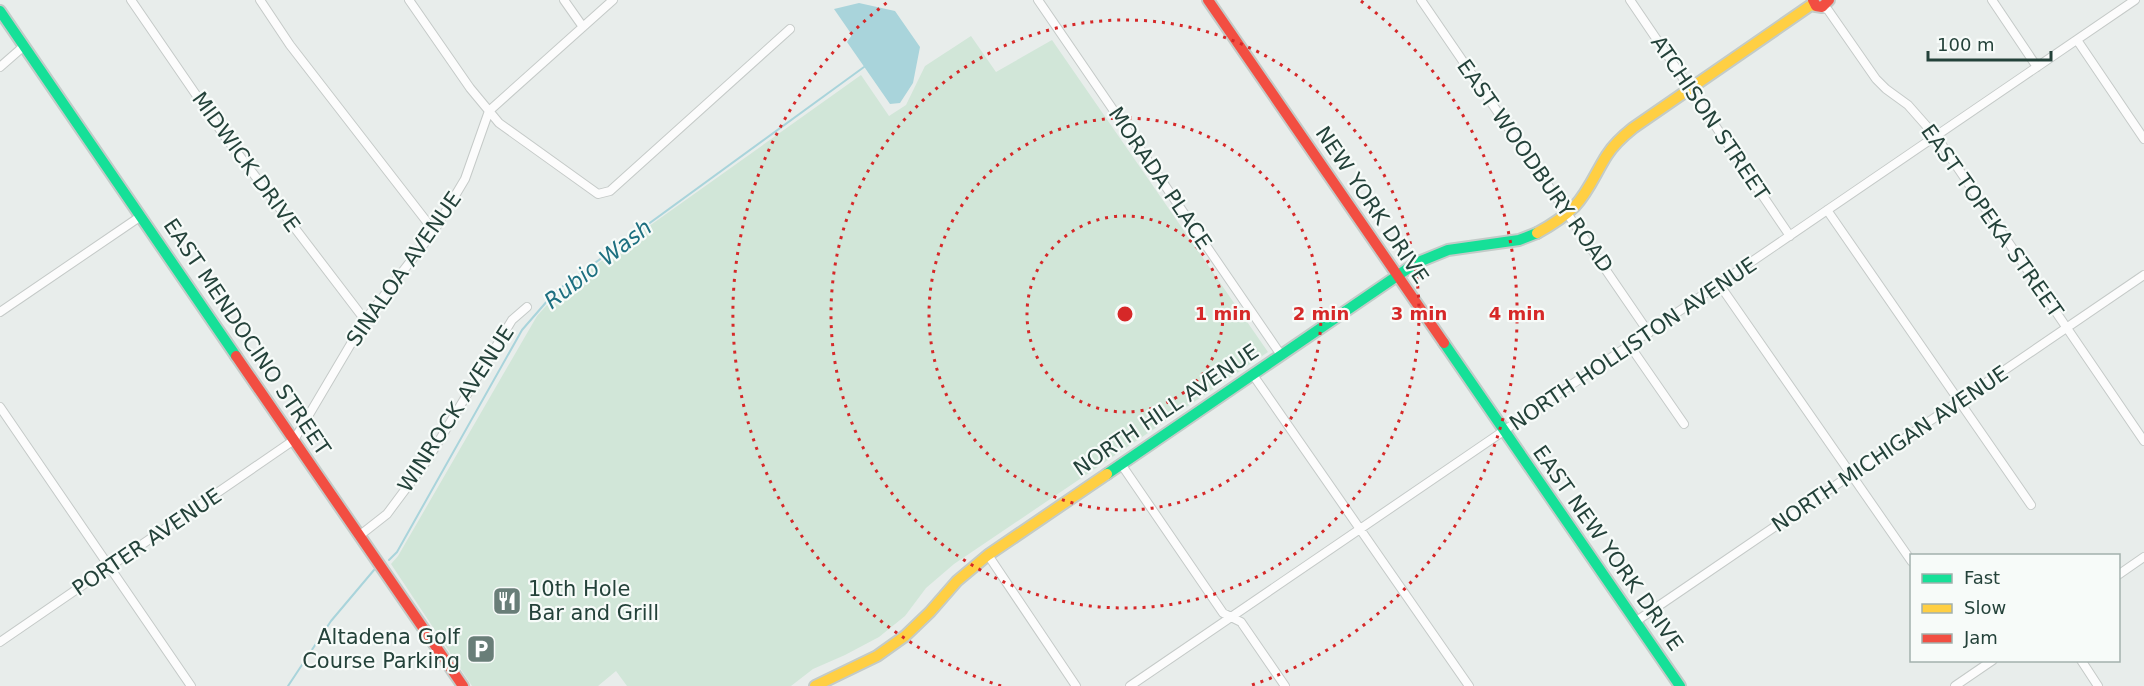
<svg xmlns="http://www.w3.org/2000/svg" width="2144" height="686" font-family="'DejaVu Sans',sans-serif">
<rect width="100%" height="100%" fill="#e8edeb"/>
<path fill="#d1e6d8" d="M 971,36 L 996,72 L 1052,40 L 1268,352 L 954,564 L 926,588 L 905,616 L 879,637 L 845,655 L 813,669 L 791,686 L 627,686 L 616,671 L 598,686 L 472,686 L 391,564 L 398,556 L 537,316 L 556,295 L 631,239 L 861,75 L 889,116 L 906,105 L 925,66 Z"/>
<path fill="#a9d4db" d="M 859,3 L 895,11 L 920,47 L 913,83 L 900,103 L 890,104 L 847,42 L 852,35 L 834,9 Z"/>
<g fill="none" stroke-linecap="round" stroke-linejoin="round">
<path stroke="#a9d4db" stroke-width="2" d="M 389,560 L 397,552 L 522,330 L 555,292 L 864,67
M 288,686 L 331,621 L 374,570"/>
<g stroke="#c5cac8" stroke-width="10">
<path id="street" d="M 131,0 L 223,134 L 365,320
M 260,0 L 290,45 L 434,231
M 409,0 L 470,88 L 499,123 L 598,194 L 610,191 L 790,29
M 564,0 L 583,27
M 1038,0 L 1281,355
M 1421,0 L 1649,333
M 1630,0 L 1790,236
M 1992,0 L 2037,67
M 1822,7 L 1828,10 L 1876,79 L 1886,89 L 1908,105 L 1938,139 L 2144,441
M 2077,40 L 2144,139
M 0,67 L 24,46
M 1827,210 L 2031,505
M 1719,284 L 1912,562
M 0,312 L 141,216
M 1630,346 L 1684,424
M 1253,375 L 1469,686
M 0,407 L 191,686
M 1121,464 L 1223,613 L 1241,622 L 1285,686
M 359,536 L 387,514 L 428,459 L 512,320 L 527,307
M 988,555 L 1076,686
M 2118,575 L 2144,557
M 1635,622 L 2144,275
M 0,642 L 294,440 L 365,320 L 434,231 L 465,179 L 489,111 L 613,0
M 2081,660 L 2098,686
M 1130,686 L 2135,0
M 1955,686 L 1993,660"/>
</g>
<g stroke="#c3cbc8" stroke-width="14">
<path id="fast" d="M 0,11 L 236,356
M 1444,343 L 1680,686
M 1107,474 L 1416,263 L 1448,250 L 1519,240 L 1537,233"/>
</g>
<g stroke="#c3cbc8" stroke-width="14">
<path id="slow" d="M 1537,233 C 1550,226 1564,217 1575,206 C 1589,191 1596,172 1607,155 C 1614,144 1623,136 1633,128 L 1811,5 L 1816,6
M 815,686 L 877,656 L 905,636 L 930,612 L 957,581 L 988,555 L 1107,474"/>
</g>
<g stroke="#c3cbc8" stroke-width="14">
<path id="jam" d="M 1208,0 L 1444,343
M 1813,0 L 1816,6 L 1822,7 L 1829,0
M 236,356 L 463,686"/>
</g>
<use href="#street" stroke="#fcfcfc" stroke-width="8"/>
<use href="#fast" stroke="#16e098" stroke-width="10"/>
<use href="#slow" stroke="#ffcf43" stroke-width="10"/>
<use href="#jam" stroke="#f24e42" stroke-width="10"/>
</g>
<g fill="none" stroke="#d62828" stroke-width="3" stroke-dasharray="3 6">
<circle cx="1125" cy="314" r="98"/>
<circle cx="1125" cy="314" r="196"/>
<circle cx="1125" cy="314" r="294"/>
<path d="M1001 686A392 392 0 0 1 889 1M1361 1A392 392 0 0 1 1249 686"/>
</g>
<defs>
<g id="restaurant-square" transform="scale(1.5)"><rect x="-9" y="-9" width="18" height="18" rx="4" fill="#697e78" stroke="#f7fbf9"/><path d="M-5-6h1v4h1v-4h1v4h1v-4h1v5L-1.5 .5V6h-2V.5L-5-1ZM5-6V6H3V1.5H1.5Q1.5-4 5-6Z" fill="#fff"/></g>
<g id="parking-square" transform="scale(1.5)"><rect x="-9" y="-9" width="18" height="18" rx="4" fill="#697e78" stroke="#f7fbf9"/><path d="M-3.5-5.5H1a3.5 3.5 0 0 1 0 7H-1V5.5H-3.5ZM-1-3.4V-.6H.8a1.4 1.4 0 0 0 0-2.8Z" fill="#fff"/></g>
</defs>
<g fill-rule="evenodd">
<use href="#restaurant-square" x="507" y="601"/>
<use href="#parking-square" x="481" y="649"/>
</g>
<g text-anchor="middle" dominant-baseline="central" stroke-width="4.5" stroke-linejoin="round" paint-order="stroke">
<g font-size="21" fill="#24423a" stroke="#f7fbf9">
<text transform="translate(1710 118) rotate(56)">ATCHISON STREET</text>
<text transform="translate(246 162) rotate(54)">MIDWICK DRIVE</text>
<text transform="translate(1535 166) rotate(55)">EAST WOODBURY ROAD</text>
<text transform="translate(1160 178) rotate(56)">MORADA PLACE</text>
<text transform="translate(1372 205) rotate(56)">NEW YORK DRIVE</text>
<text transform="translate(1992 221) rotate(55)">EAST TOPEKA STREET</text>
<text transform="translate(404 269) rotate(-55)">SINALOA AVENUE</text>
<text transform="translate(247 337) rotate(56)">EAST MENDOCINO STREET</text>
<text transform="translate(1633 344) rotate(-34)">NORTH HOLLISTON AVENUE</text>
<text transform="translate(456 409) rotate(-57)">WINROCK AVENUE</text>
<text transform="translate(1166 410) rotate(-34)">NORTH HILL AVENUE</text>
<text transform="translate(1890 449) rotate(-34)">NORTH MICHIGAN AVENUE</text>
<text transform="translate(147 542) rotate(-34)">PORTER AVENUE</text>
<text transform="translate(1608 548) rotate(55)">EAST NEW YORK DRIVE</text>
</g>
<g font-size="21" fill="#24423a" stroke="#f7fbf9" text-anchor="start">
<text x="528" y="589">10th Hole<tspan x="528" dy="24">Bar and Grill</tspan></text>
<text x="460" y="637" text-anchor="end">Altadena Golf<tspan x="460" dy="24">Course Parking</tspan></text>
</g>
<g font-size="22" font-style="italic" fill="#1c6f80" stroke="#f7fbf9">
<text transform="translate(598 264) rotate(-38)">Rubio Wash</text>
</g>
</g>
<circle cx="1125" cy="314" r="9" fill="#d62828" stroke="#f7fbf9" stroke-width="3"/>
<g font-size="18" text-anchor="middle" font-weight="bold" fill="#d62828" stroke="#f7fbf9" stroke-width="4.5" stroke-linejoin="round" paint-order="stroke">
<text x="1223" y="320">1 min</text>
<text x="1321" y="320">2 min</text>
<text x="1419" y="320">3 min</text>
<text x="1517" y="320">4 min</text>
</g>
<rect x="1910" y="554" width="210" height="108" fill="#f7fbf9" stroke="#a3b1ad" stroke-width="1.5"/>
<rect x="1922" y="574" width="30" height="9" fill="#16e098" stroke="#a3b1ad" stroke-width="1.5"/>
<text x="1964" y="584" font-size="18" fill="#24423a">Fast</text>
<rect x="1922" y="604" width="30" height="9" fill="#ffcf43" stroke="#a3b1ad" stroke-width="1.5"/>
<text x="1964" y="614" font-size="18" fill="#24423a">Slow</text>
<rect x="1922" y="634" width="30" height="9" fill="#f24e42" stroke="#a3b1ad" stroke-width="1.5"/>
<text x="1964" y="644" font-size="18" fill="#24423a">Jam</text>
<path d="M1928 51v9h123v-9" fill="none" stroke="#24423a" stroke-width="3"/>
<text x="1937" y="51" font-size="18" fill="#24423a" stroke="#f7fbf9" stroke-width="4.5" paint-order="stroke">100 m</text>
</svg>
